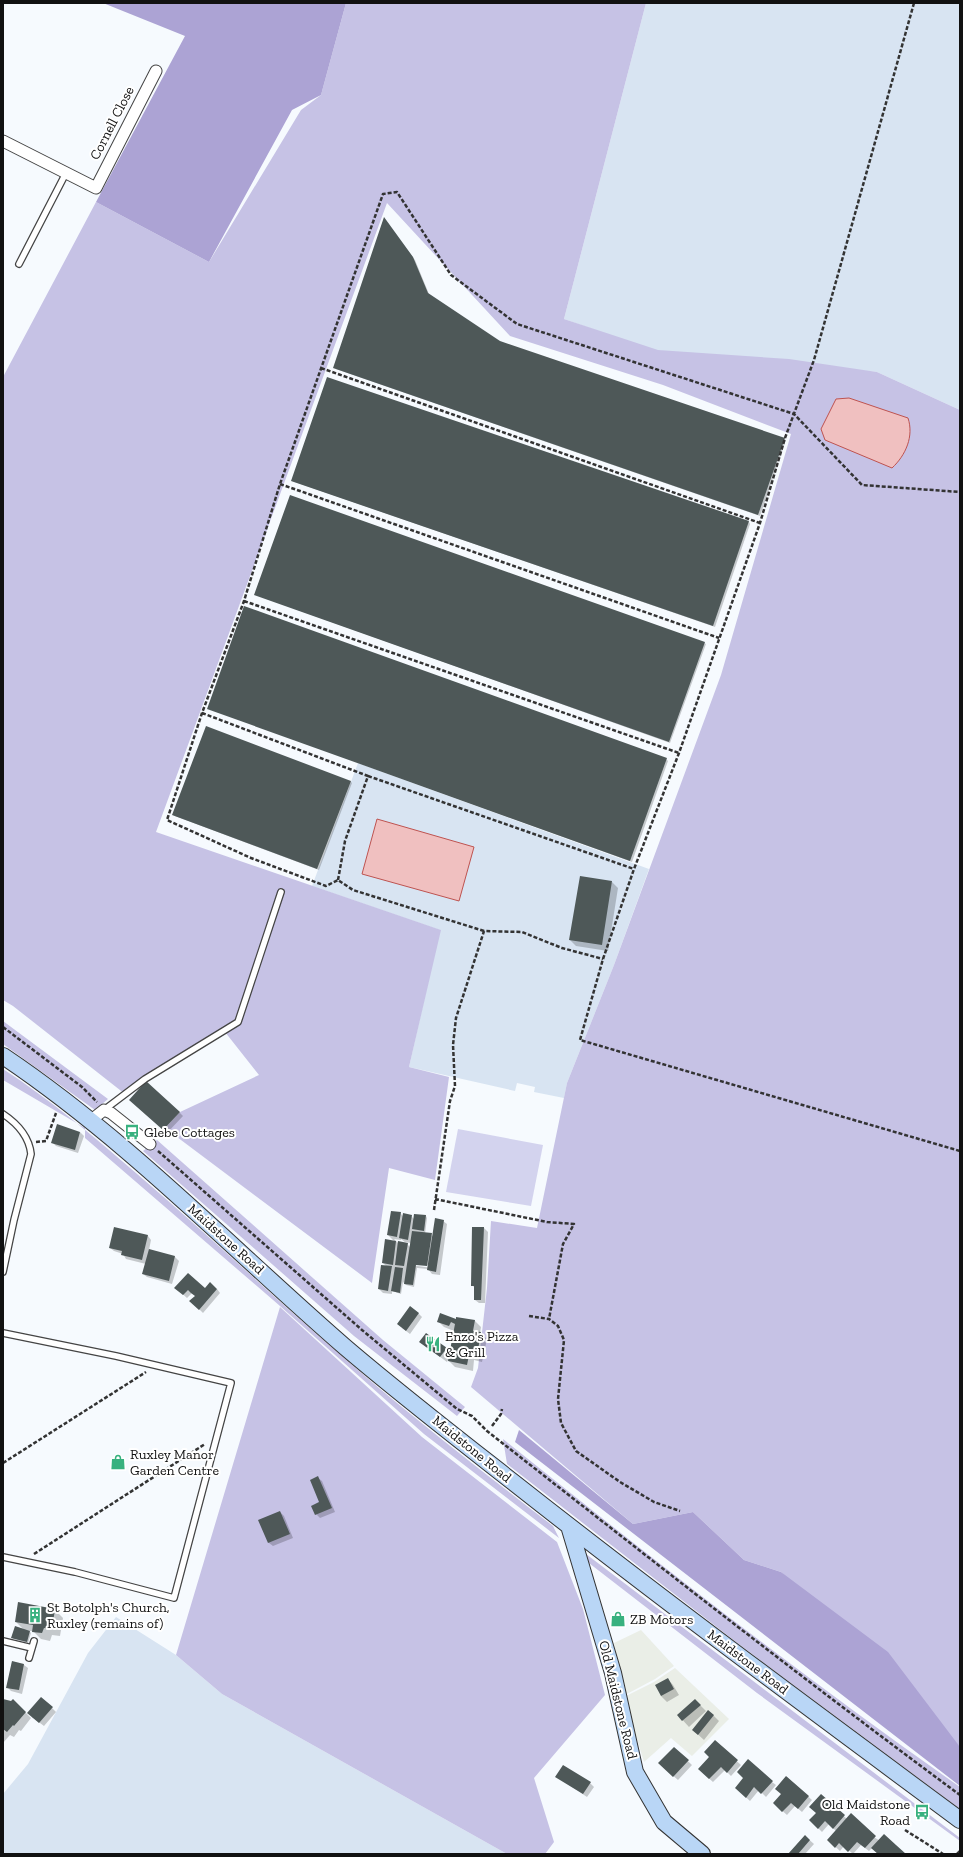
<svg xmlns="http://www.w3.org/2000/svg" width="963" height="1857" font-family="'Zilla Slab',serif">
<rect width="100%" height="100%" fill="#f6fafe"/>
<path fill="#eaeee7" d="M 641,1630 L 674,1666 L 655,1679 L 625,1695 L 614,1643 Z
M 675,1668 L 729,1719 L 692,1756 L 671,1738 L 644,1762 L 624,1697 L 654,1682 Z"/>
<path fill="#d8e4f2" d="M 646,3 L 960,3 L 960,410 L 877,372 L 653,350 L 564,319 Z
M 358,763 L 649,869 L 614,965 L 567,1083 L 564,1098 L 534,1092 L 535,1087 L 517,1083 L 515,1091 L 409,1067 L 440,930 L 312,886 Z
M 116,1617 L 176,1655 L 222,1694 L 507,1854 L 3,1854 L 3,1794 L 28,1764 L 88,1653 Z"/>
<path fill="#c6c2e5" d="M 346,3 L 646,3 L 564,319 L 658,350 L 789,359 L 877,372 L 960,410 L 960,1747 L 781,1572 L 744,1560 L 693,1512 L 633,1524 L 471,1387 L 478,1368 L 487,1288 L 491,1221 L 537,1228 L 567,1083 L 614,965 L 721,675 L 791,434 L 663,385 L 510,336 L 387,203 L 156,832 L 441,930 L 409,1067 L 449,1077 L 435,1180 L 389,1168 L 372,1283 L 165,1128 L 180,1112 L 259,1075 L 225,1032 L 125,1094 L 13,1006 L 3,1000 L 3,377 L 96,202 L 209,262 L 301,110 L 321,95 Z
M 3,1021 L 108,1099 L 95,1110 L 3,1044 Z
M 3,1069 C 51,1100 93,1136 136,1173 C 204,1231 268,1292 335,1350 C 405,1412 479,1469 553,1526 L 559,1538 L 424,1434 L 280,1306 L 85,1138 L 85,1128 L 3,1080 Z
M 157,1140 L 383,1340 L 465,1407 L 457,1416 L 354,1336 L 143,1151 Z
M 280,1307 L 422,1437 L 557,1542 L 583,1609 L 605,1695 L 534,1778 L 554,1842 L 545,1854 L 507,1854 L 222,1694 L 176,1655 Z
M 503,1439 C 652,1559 803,1677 960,1787 L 960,1809 L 736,1642 L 507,1464 Z
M 586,1554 L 960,1838 L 960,1841 L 757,1693 L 585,1560 Z"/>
<path fill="#aca3d4" d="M 103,3 L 346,3 L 321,95 L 292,110 L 209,262 L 96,202 L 185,36 Z
M 519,1430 L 633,1524 L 693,1512 L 744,1560 L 781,1572 L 888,1652 L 960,1747 L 960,1786 L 515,1442 Z"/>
<path fill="#d3d3ee" d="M 458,1129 L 543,1145 L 531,1206 L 446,1192 Z"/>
<path fill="#f0c0c0" stroke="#be5350" d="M 849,398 L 908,418 C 914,436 906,455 892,468 L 825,440 L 821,429 L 836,399 Z
M 377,819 L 474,847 L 459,901 L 362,874 Z"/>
<path fill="#0003" fill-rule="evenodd" d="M 384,219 L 415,260 L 429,294 L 500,342 L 784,439 L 786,440 L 760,516 L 336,369 Z
M 292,481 L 749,522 L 750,524 L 715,627 Z
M 256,595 L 704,643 L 706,644 L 670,743 Z
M 208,708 L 666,759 L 668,761 L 632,862 Z
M 350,781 L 352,783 L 319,870 L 175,816 Z
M 612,882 L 618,888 L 608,951 L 576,946 L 570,940 Z
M 135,1104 L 179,1112 L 183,1116 L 167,1133 Z
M 80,1132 L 84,1136 L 78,1153 L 56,1146 L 52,1142 Z
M 400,1213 L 403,1216 L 411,1216 L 414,1219 L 426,1216 L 427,1218 L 425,1234 L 433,1236 L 443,1221 L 447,1224 L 440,1275 L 432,1274 L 428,1269 L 417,1268 L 414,1287 L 406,1285 L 403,1282 L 401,1294 L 392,1291 L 392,1294 L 383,1293 L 379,1289 L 387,1267 L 383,1263 L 394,1241 L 388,1235 ZM 394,1239 L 401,1240 L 401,1239 L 406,1243 L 399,1244 ZM 405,1242 L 411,1243 L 410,1247 ZM 411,1263 L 432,1266 L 432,1268 L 411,1265 Z
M 473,1228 L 484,1228 L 488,1232 L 485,1303 L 479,1303 L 475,1300 L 475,1288 L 472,1285 Z
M 148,1236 L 151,1240 L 149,1250 L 175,1257 L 179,1261 L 172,1284 L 147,1277 L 143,1274 L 146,1264 L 126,1259 L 123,1254 L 114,1251 L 110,1248 Z
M 176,1288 L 217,1289 L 220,1293 L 203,1313 L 195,1305 L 196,1296 L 192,1293 L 187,1298 Z
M 418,1313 L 422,1317 L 410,1334 L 402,1328 Z
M 457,1318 L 475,1321 L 481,1327 L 480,1333 L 487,1339 L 482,1362 L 474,1360 L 473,1371 L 455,1367 L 448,1360 L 447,1362 L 420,1342 L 446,1349 L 450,1353 L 454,1331 L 444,1327 L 438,1321 L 456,1320 Z
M 318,1478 L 322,1481 L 335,1512 L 320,1518 L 316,1514 L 321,1503 Z
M 280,1512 L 284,1516 L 293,1538 L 273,1546 L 269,1543 L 260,1521 Z
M 19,1603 L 55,1610 L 63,1618 L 60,1636 L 52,1635 L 50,1641 L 41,1639 L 33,1631 L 29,1631 L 31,1633 L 28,1643 L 14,1639 L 12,1638 L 24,1630 L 16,1622 Z
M 12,1662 L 24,1665 L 28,1668 L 22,1694 L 11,1691 L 7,1687 Z
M 668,1679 L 673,1685 L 679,1695 L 667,1702 L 661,1696 Z
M 3,1700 L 19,1706 L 31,1718 L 21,1731 L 19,1730 L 14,1737 L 10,1735 L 3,1743 Z
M 695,1700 L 706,1711 L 689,1727 L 678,1715 Z
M 52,1708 L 56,1712 L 44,1726 L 32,1717 Z
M 713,1715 L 719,1721 L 704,1740 L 693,1730 Z
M 715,1741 L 741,1765 L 731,1776 L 725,1770 L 713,1782 L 703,1773 Z
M 674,1748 L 692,1765 L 678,1780 L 663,1767 Z
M 557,1777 L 590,1783 L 594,1787 L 587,1797 Z
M 787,1777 L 812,1800 L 802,1812 L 795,1806 L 787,1815 L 778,1807 Z
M 772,1782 L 776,1785 L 766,1797 L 759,1790 L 750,1801 L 736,1788 Z
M 821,1795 L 847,1819 L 880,1841 L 904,1854 L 878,1854 L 872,1848 L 869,1851 L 861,1845 L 853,1854 L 844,1846 L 840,1851 L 828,1840 L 836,1831 L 829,1824 L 822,1832 L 814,1824 Z
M 805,1836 L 814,1844 L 805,1854 L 790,1854 Z"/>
<path fill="#4e5858" d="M 384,217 L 413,257 L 428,293 L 500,341 L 785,438 L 758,515 L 333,368 Z
M 327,377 L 749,521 L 713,626 L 291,481 Z
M 290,495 L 705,642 L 669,742 L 254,595 Z
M 244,606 L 667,758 L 630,861 L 207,709 Z
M 206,726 L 351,781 L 317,869 L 172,815 Z
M 580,876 L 612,881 L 602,945 L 569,940 Z
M 146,1081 L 180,1112 L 163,1130 L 129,1100 Z
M 57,1124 L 80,1132 L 75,1150 L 51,1143 Z
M 391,1211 L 401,1212 L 397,1237 L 387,1235 Z
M 403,1213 L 412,1215 L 408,1240 L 399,1238 Z
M 414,1214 L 426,1215 L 424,1231 L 412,1229 Z
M 435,1218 L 444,1220 L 436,1272 L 427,1270 Z
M 114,1227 L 148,1235 L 142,1260 L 121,1255 L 122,1251 L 109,1248 Z
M 472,1227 L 484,1227 L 481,1300 L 474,1300 L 474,1286 L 471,1286 Z
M 412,1231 L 432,1233 L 427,1266 L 416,1265 L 413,1285 L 404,1284 Z
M 385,1239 L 396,1241 L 393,1265 L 382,1263 Z
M 398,1241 L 408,1243 L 404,1266 L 395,1265 Z
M 149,1249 L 175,1256 L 169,1281 L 142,1274 Z
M 381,1265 L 392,1266 L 388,1291 L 378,1289 Z
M 395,1267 L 403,1268 L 400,1293 L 391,1291 Z
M 188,1273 L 205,1288 L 210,1282 L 217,1289 L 199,1310 L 189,1301 L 195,1296 L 191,1293 L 188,1290 L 183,1295 L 174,1288 Z
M 410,1306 L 419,1313 L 406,1331 L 397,1324 Z
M 440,1313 L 456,1319 L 456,1317 L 475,1320 L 473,1331 L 481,1332 L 477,1356 L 469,1355 L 467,1365 L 448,1361 L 455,1324 L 451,1322 L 449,1326 L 437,1322 Z
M 426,1333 L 447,1348 L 440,1357 L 419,1342 Z
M 318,1476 L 332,1508 L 315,1515 L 311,1506 L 319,1502 L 310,1480 Z
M 280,1511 L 290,1534 L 268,1543 L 258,1520 Z
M 18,1602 L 55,1609 L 52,1629 L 44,1628 L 42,1633 L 32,1632 L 33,1625 L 15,1622 Z
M 15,1626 L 30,1631 L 27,1642 L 11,1638 Z
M 12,1661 L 24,1664 L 19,1690 L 6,1688 Z
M 668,1678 L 674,1689 L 661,1696 L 655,1685 Z
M 41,1697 L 53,1707 L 39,1723 L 27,1713 Z
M 3,1699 L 11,1701 L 13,1699 L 26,1712 L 14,1726 L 13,1725 L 7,1732 L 3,1729 Z
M 695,1699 L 701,1705 L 682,1721 L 677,1715 Z
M 708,1710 L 714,1715 L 698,1735 L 692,1730 Z
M 715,1740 L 738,1760 L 727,1773 L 721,1767 L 709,1779 L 698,1769 L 709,1757 L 704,1752 Z
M 674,1747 L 689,1760 L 673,1777 L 658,1763 Z
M 748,1759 L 773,1781 L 761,1794 L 754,1787 L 746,1798 L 735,1788 L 743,1778 L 737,1772 Z
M 563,1765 L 591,1782 L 583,1794 L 555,1777 Z
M 786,1776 L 809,1796 L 798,1809 L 791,1803 L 782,1812 L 773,1803 L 781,1794 L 775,1789 Z
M 821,1794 L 845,1815 L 833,1829 L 825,1821 L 818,1829 L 809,1820 L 816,1813 L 809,1807 Z
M 851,1813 L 876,1836 L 865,1848 L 857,1842 L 848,1852 L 839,1843 L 835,1848 L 827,1840 Z
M 884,1834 L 896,1845 L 906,1854 L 878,1854 L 871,1848 Z
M 805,1835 L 810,1840 L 798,1854 L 788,1854 Z"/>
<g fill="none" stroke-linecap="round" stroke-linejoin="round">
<g stroke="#444" stroke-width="8">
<path id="lane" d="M 19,264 L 66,173
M 104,1110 L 145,1079 L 238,1022 L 281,892
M 3,1114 C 18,1124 29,1136 31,1154 L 14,1220 L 3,1272
M 3,1333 L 116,1356 L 231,1383 L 174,1598 L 75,1572 L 3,1557
M 3,1641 L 32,1648
M 29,1658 L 34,1641"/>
</g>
<g stroke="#444" stroke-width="13">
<path id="street" d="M 3,141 L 96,188 L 156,71
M 90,1121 L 104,1110 L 111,1113 L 150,1144"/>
</g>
<g stroke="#333" stroke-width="18">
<path id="secondary" d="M 3,1056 C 128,1140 232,1249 345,1347 C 400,1394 457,1438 513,1482 C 660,1598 810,1709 960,1820
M 569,1526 L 613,1673 L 635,1772 L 664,1822 L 702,1854"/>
</g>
<path stroke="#333" stroke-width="2.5" stroke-dasharray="4 2" stroke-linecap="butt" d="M 914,3 L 814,360 L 785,438 L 760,523 L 679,753 L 634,869 L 603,959 L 580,1040 L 960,1151
M 321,368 L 760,523
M 280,484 L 719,638
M 244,601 L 679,753
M 202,713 L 368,776 L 345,841 L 338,880
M 368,776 L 634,869
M 484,931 L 353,890 L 338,880 L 326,886 L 251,858 L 167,820 L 202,713 L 244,601 L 280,484 L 383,194 L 397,192 L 451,275 L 517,324 L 794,414 L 862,485 L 960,492
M 3,1027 L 82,1087 L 97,1102
M 36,1142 L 46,1141 L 56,1113
M 158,1151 L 362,1330 L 457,1409 L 472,1416 L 487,1431 C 644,1554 800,1677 960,1795
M 435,1199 L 547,1222 L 574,1224 L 563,1244 L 549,1319
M 434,1210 L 450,1101 L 455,1086 L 453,1045 L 456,1018 L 484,931 L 522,932 L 562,948 L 603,959
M 529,1316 L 549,1319 L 558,1326 L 564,1340 L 558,1399 L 561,1423 L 576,1451 L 620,1482 L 654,1502 L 680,1511
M 492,1426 L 501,1414 L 502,1409
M 3,1463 L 146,1372
M 34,1554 L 205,1444
M 905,1830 L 943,1854
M 957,1854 L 960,1851"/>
<use href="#lane" stroke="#fff" stroke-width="5.5"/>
<use href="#street" stroke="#fff" stroke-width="11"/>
<use href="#secondary" stroke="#b9d6f6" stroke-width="16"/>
</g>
<defs>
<g id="bus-bare" transform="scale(1.2)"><path d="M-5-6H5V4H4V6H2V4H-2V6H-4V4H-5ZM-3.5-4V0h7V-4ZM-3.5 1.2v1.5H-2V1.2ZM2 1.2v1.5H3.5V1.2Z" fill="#38b17f" stroke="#fff" stroke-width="2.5" paint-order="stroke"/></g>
<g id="restaurant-bare" transform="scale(1.2)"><path d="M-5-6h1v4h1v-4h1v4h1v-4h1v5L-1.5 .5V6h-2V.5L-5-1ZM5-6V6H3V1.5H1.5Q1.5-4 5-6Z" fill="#38b17f" stroke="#fff" stroke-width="2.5" paint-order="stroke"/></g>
<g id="shop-bare" transform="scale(1.2)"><path d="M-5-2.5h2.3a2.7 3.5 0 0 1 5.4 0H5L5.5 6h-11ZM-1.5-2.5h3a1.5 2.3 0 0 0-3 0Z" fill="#38b17f" stroke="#fff" stroke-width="2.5" paint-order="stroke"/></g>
<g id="building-bare" transform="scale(1.2)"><path d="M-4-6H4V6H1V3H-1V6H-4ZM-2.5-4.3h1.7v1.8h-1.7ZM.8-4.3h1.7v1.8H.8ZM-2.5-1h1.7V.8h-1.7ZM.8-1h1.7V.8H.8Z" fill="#38b17f" stroke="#fff" stroke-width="2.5" paint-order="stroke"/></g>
</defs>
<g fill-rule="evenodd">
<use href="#bus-bare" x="132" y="1132"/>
<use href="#restaurant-bare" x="433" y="1344"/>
<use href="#shop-bare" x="118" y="1462"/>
<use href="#building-bare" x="35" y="1615"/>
<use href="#shop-bare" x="618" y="1619"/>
<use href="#bus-bare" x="922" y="1812"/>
</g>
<g text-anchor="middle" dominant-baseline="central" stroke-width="4" stroke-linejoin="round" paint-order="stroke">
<g font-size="14" fill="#111" stroke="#fff">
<text transform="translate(112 123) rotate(-63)">Cornell Close</text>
<text transform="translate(226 1239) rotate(42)">Maidstone Road</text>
<text transform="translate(472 1449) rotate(39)">Maidstone Road</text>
<text transform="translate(748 1662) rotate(37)">Maidstone Road</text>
<text transform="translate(618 1700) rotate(76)">Old Maidstone Road</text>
</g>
<g font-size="14" fill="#111" stroke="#fff" text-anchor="start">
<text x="144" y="1132">Glebe Cottages</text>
<text x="445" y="1336">Enzo's Pizza<tspan x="445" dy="16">&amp; Grill</tspan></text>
<text x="130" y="1454">Ruxley Manor<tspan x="130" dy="16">Garden Centre</tspan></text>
<text x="47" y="1607">St Botolph's Church,<tspan x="47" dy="16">Ruxley (remains of)</tspan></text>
<text x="630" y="1619">ZB Motors</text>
<text x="910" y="1804" text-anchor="end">Old Maidstone<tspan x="910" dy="16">Road</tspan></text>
</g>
</g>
<rect width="963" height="1857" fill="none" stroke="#111111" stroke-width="8"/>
</svg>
